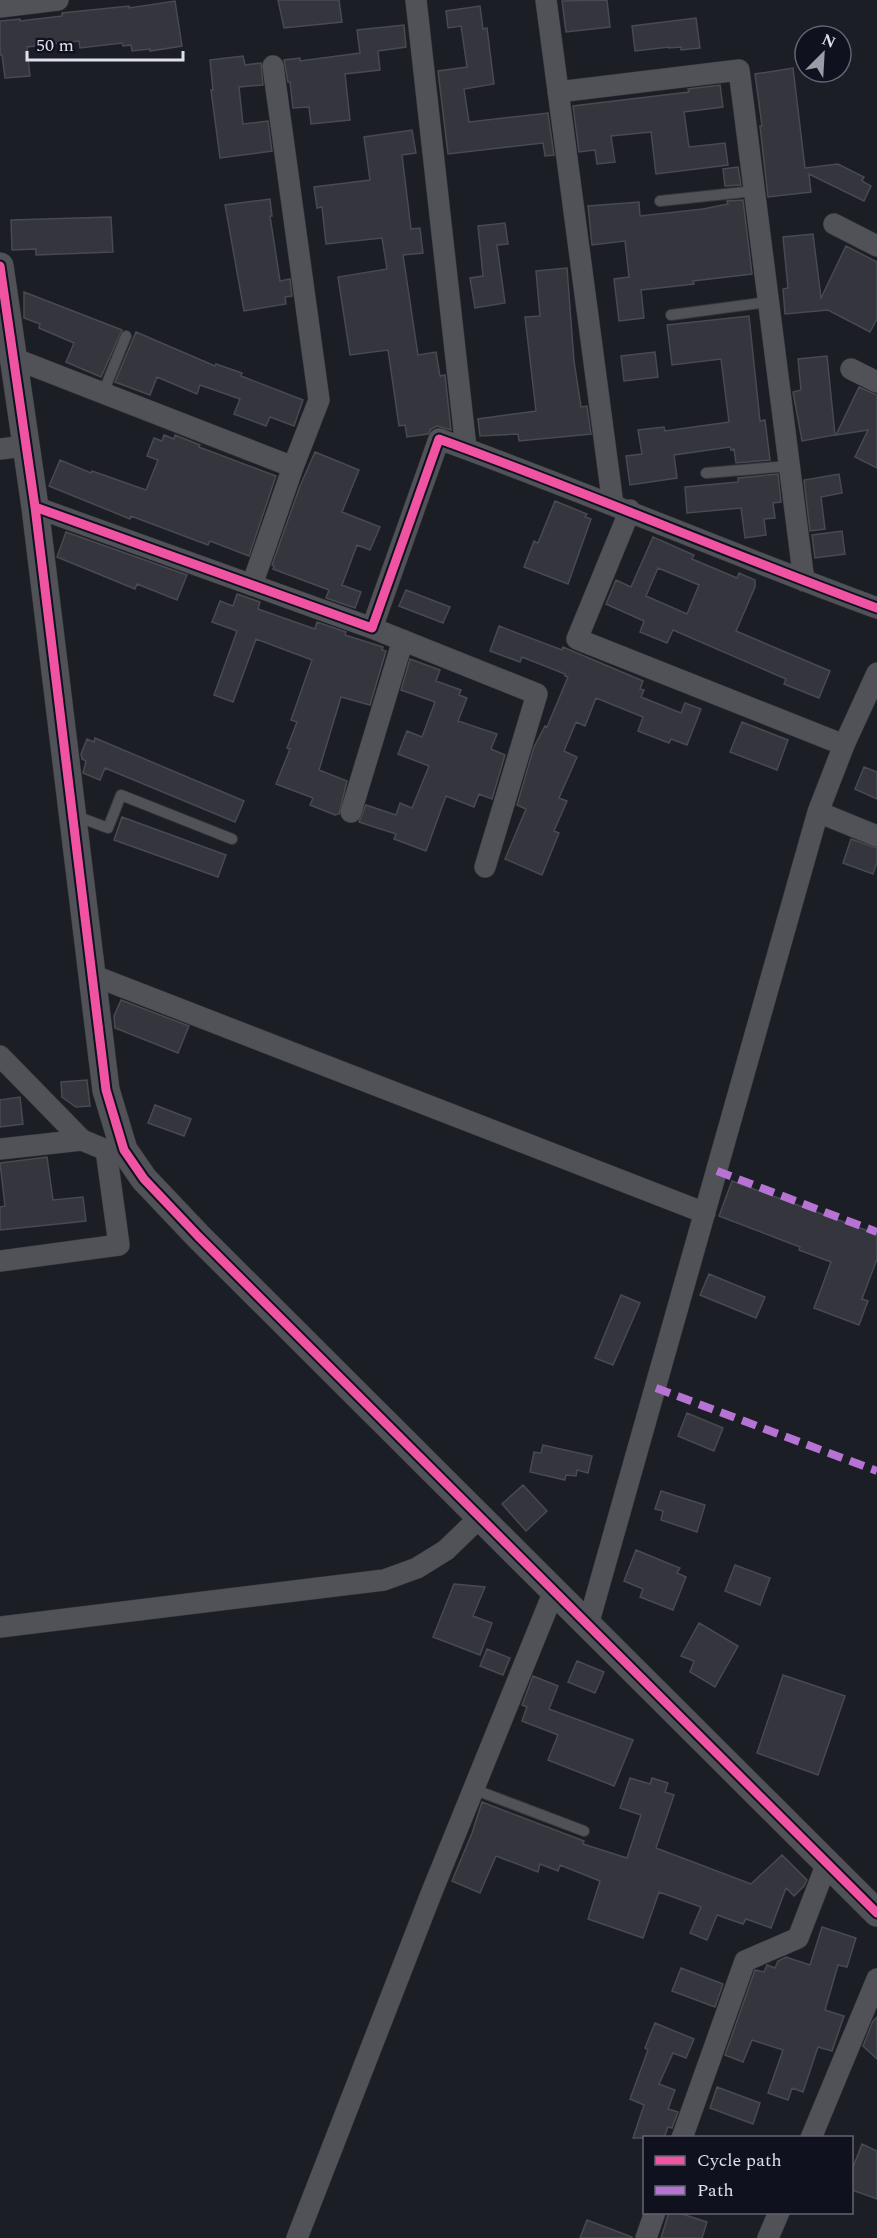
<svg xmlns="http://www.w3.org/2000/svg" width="877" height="2238" font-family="Spectral,serif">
<rect width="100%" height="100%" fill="#1c1e26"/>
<path fill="#35363d" stroke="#484951" stroke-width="1.5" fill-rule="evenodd" d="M 278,0 L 339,0 L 342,22 L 284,28 Z
M 607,0 L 610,27 L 566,32 L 562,1 Z
M 175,1 L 182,46 L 150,51 L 150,49 L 132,51 L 131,45 L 123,46 L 122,43 L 80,48 L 79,41 L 27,47 L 30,76 L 5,78 L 2,55 L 0,55 L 0,21 L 20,19 L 20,21 L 62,16 L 62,13 L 129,6 L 129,8 Z
M 480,6 L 483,29 L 487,28 L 494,84 L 464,89 L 469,122 L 548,113 L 554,155 L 545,156 L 543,143 L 448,154 L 438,71 L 467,67 L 461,26 L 448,28 L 446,11 Z
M 696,18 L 700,48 L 681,50 L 681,47 L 669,48 L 669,47 L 635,51 L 632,26 Z
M 404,25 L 406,47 L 378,51 L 380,70 L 345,74 L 350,120 L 311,124 L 309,107 L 293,108 L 290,82 L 288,82 L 284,60 L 300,58 L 300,61 L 360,53 L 357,30 Z
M 243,56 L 245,65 L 261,63 L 263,85 L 239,87 L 243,124 L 268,121 L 272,151 L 220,158 L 211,90 L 213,90 L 210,60 Z
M 793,68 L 805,168 L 838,164 L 864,177 L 862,181 L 871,186 L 864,201 L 809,174 L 811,192 L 768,197 L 760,126 L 762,126 L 755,74 Z
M 720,85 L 723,107 L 684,112 L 689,147 L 725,143 L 728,165 L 656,174 L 651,132 L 611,136 L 615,162 L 597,164 L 595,150 L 579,152 L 573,106 L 689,92 L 688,89 Z
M 412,130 L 416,153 L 402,155 L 411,229 L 420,228 L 423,253 L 403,255 L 418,355 L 436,352 L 440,376 L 445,375 L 451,430 L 437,426 L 431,429 L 428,434 L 407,437 L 405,425 L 399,426 L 388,350 L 350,355 L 338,277 L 387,269 L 382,238 L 326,244 L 322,207 L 317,208 L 314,187 L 370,180 L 364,137 Z
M 738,167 L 741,185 L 725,186 L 723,169 Z
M 270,199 L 272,216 L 270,216 L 280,281 L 290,279 L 292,296 L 285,297 L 286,304 L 244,311 L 225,205 Z
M 743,200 L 752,274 L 693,281 L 694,284 L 641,290 L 644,318 L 619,321 L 614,279 L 629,277 L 625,241 L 592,245 L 588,206 L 639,202 L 640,216 L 703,209 L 728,204 L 727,201 Z
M 111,217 L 113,252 L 36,255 L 36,249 L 12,250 L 11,220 Z
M 505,223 L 508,244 L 497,245 L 505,303 L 475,308 L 470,278 L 483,276 L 478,226 Z
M 813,234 L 821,298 L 846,246 L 877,262 L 877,319 L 870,332 L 828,310 L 785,314 L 783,289 L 788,288 L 783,237 Z
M 567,268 L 574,361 L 581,407 L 587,406 L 591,434 L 519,441 L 518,434 L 480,436 L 478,419 L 536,411 L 525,317 L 540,316 L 536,271 Z
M 24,292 L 122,330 L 101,377 L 66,362 L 74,343 L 39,328 L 40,324 L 24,318 Z
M 749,316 L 760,421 L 765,420 L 770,460 L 736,463 L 734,449 L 731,450 L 730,447 L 674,455 L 677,478 L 630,485 L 626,456 L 642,454 L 638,430 L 664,427 L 665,431 L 729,422 L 721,359 L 672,365 L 667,325 Z
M 136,332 L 215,366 L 216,364 L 242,373 L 241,376 L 303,400 L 294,426 L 270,417 L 266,426 L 234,414 L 240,399 L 200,385 L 197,394 L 157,377 L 150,395 L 115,382 Z
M 655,352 L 658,377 L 624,381 L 621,356 Z
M 827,356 L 835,435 L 802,441 L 793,392 L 801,390 L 798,359 Z
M 859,387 L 877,395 L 877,468 L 855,457 L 868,430 L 836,435 Z
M 164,435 L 174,439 L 175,435 L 200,445 L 199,447 L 276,476 L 249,556 L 210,541 L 208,545 L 131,516 L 130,519 L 49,486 L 60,460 L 91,473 L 92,471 L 146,490 L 158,460 L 147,456 L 154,438 L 162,441 Z
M 315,452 L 359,470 L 342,512 L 380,527 L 370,550 L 357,545 L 342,585 L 361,592 L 355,608 L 326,598 L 329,590 L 273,569 L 274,566 L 272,565 L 300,486 Z
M 778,474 L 781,502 L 773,503 L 775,518 L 764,519 L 766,535 L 745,538 L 741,508 L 687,513 L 685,487 L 738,482 L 738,478 Z
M 839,474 L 842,493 L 821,497 L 825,529 L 810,531 L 804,480 Z
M 555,501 L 587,514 L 585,517 L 591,519 L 568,584 L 524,567 L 534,541 L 538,543 Z
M 842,531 L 845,554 L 815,558 L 812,535 Z
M 66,532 L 187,575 L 177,600 L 137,584 L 135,589 L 57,557 Z
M 653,537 L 694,555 L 692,559 L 737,578 L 739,573 L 755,580 L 755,587 L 736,631 L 830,671 L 819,698 L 784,684 L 786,679 L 673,630 L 667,643 L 640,632 L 644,621 L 606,604 L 616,580 L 631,587 ZM 658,568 L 699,585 L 687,614 L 646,596 Z
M 406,590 L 450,607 L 443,623 L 399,606 Z
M 237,594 L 260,602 L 258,609 L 315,629 L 317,622 L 346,632 L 345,635 L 383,647 L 382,650 L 386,651 L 370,705 L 341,697 L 319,770 L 347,781 L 339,814 L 335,815 L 310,805 L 313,798 L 276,784 L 290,749 L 287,748 L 297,722 L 291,720 L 312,660 L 256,639 L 233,702 L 214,695 L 237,631 L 212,622 L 220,601 L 233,606 Z
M 499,626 L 562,650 L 563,647 L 643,681 L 640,689 L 644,690 L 641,697 L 681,713 L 685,703 L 701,709 L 687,745 L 671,739 L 669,743 L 638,731 L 643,717 L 596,698 L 585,726 L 576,722 L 564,751 L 577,757 L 559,798 L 567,801 L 554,831 L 559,833 L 542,875 L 505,859 L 526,809 L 517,805 L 534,747 L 545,726 L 547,727 L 568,677 L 565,676 L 565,674 L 522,657 L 520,662 L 490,651 Z
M 410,659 L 440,670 L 436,681 L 461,690 L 459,695 L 467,698 L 458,721 L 497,734 L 491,749 L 505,755 L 492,799 L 479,794 L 474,807 L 446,796 L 426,851 L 394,839 L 396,834 L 359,822 L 366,805 L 396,815 L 400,803 L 412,808 L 429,766 L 398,754 L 407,731 L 422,737 L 435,702 L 401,690 Z
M 742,722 L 788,740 L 777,770 L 730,752 Z
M 95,738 L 244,801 L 235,822 L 105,768 L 100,780 L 83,773 L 86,761 L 82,759 L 81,754 L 87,739 L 94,742 Z
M 864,767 L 877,772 L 877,799 L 855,789 Z
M 122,817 L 226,855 L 218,877 L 114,840 Z
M 851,839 L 877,848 L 877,862 L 873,874 L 843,863 Z
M 121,1000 L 189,1026 L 178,1053 L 115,1028 L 114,1016 Z
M 87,1080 L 90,1106 L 76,1107 L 62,1097 L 61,1082 Z
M 20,1097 L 23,1124 L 0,1127 L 0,1100 Z
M 155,1105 L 191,1119 L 184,1136 L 148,1123 Z
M 47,1157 L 53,1200 L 83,1197 L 86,1221 L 0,1230 L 0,1207 L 5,1206 L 0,1163 Z
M 732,1181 L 877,1234 L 877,1259 L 862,1299 L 868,1301 L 859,1325 L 814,1308 L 831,1262 L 799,1250 L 800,1247 L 719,1216 Z
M 709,1274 L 765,1297 L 756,1318 L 700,1295 Z
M 621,1295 L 640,1303 L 613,1365 L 595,1358 Z
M 687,1413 L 723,1428 L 714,1451 L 678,1436 Z
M 543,1445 L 592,1456 L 588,1473 L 577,1470 L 576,1476 L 566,1475 L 565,1480 L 530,1472 L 534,1452 L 541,1453 Z
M 523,1485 L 547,1511 L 526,1531 L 502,1504 Z
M 661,1491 L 705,1505 L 697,1532 L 661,1520 L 663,1511 L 655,1509 Z
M 636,1550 L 680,1568 L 677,1573 L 686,1577 L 673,1610 L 640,1597 L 643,1589 L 624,1581 Z
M 735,1565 L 770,1578 L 760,1605 L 725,1591 Z
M 454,1584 L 485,1587 L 473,1616 L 492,1623 L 480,1655 L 433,1637 Z
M 699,1623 L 738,1646 L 715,1687 L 690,1672 L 694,1661 L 681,1656 Z
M 487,1649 L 510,1658 L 503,1675 L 480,1666 Z
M 577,1661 L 604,1672 L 595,1693 L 568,1682 Z
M 783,1675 L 845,1696 L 818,1775 L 757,1753 Z
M 533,1676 L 558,1686 L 549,1709 L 633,1740 L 614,1786 L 548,1760 L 558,1735 L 522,1721 L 527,1707 L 522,1705 Z
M 630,1778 L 650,1784 L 652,1778 L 668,1783 L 665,1792 L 674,1795 L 656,1848 L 751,1884 L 782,1855 L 807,1880 L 804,1886 L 794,1896 L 786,1888 L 771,1928 L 746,1919 L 743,1924 L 717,1915 L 707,1940 L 690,1933 L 701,1907 L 659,1892 L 643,1938 L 588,1919 L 600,1881 L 560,1865 L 558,1871 L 540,1864 L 538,1872 L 496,1856 L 480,1893 L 452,1881 L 472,1833 L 482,1802 L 584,1841 L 583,1844 L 627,1858 L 641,1815 L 620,1808 Z
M 822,1927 L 856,1938 L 847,1967 L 838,1965 L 825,2010 L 844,2016 L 832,2051 L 818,2047 L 803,2092 L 792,2088 L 788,2100 L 768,2093 L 783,2050 L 752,2040 L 743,2062 L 725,2055 L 755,1970 L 764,1972 L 767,1965 L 775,1968 L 778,1961 L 786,1957 L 810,1965 Z
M 681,1968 L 723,1984 L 715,2007 L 672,1991 Z
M 877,2017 L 877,2059 L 863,2046 L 873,2021 Z
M 655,2023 L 694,2039 L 686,2058 L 673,2053 L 659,2084 L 675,2090 L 668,2109 L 678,2112 L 672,2128 L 668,2127 L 664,2138 L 633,2138 L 644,2105 L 630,2099 L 648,2050 L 645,2048 Z
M 717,2087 L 760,2103 L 753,2124 L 710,2108 Z
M 862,2144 L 877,2151 L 877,2199 L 852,2190 L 852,2170 Z
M 669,2212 L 676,2212 L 707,2222 L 702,2238 L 661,2238 Z
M 587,2220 L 632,2237 L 632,2238 L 580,2238 Z"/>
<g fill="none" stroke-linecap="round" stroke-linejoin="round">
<g stroke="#37373e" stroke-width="12">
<path id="service" d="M 660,201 L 754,191
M 671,315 L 768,302
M 103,393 L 126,336
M 706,473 L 789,466
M 76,816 L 108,828 L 121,795 L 232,839
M 473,1789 L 584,1831"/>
</g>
<g stroke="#37373e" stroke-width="22">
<path id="minor" d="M 416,0 L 466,448
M 546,0 L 613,505
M 0,7 L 58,0
M 558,92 L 739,70 L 804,581
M 834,224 L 877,246
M 13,358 L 293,467 L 319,400 L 273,66
M 851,369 L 877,382
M 0,449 L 25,446
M 35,507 L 372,628 L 439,439 C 586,492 730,554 877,608
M 630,510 L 577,639 L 844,745
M 252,585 L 293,467
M 372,628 L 537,694 L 485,867
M 351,812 L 403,640
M 818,812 L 877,836
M 92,975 L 705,1213
M 0,1056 L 82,1140 L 106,1150 L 120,1150
M 0,1149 L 82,1140
M 0,1261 L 119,1245 L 106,1150
M 588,1625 L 818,812 L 844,745 L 877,673
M 0,1627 L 384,1580 L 417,1568 L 446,1550 L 480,1517
M 682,2138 L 745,1961 L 798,1938 L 827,1863
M 811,2138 L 877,1979
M 297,2238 L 431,1894 L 554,1591
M 646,2238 L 655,2212
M 768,2238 L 779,2212"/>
</g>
<g stroke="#37373e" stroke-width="28">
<path id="tertiary" d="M 0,266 L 35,507 L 106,1090 L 124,1150 L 144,1179 L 198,1236 L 877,1913"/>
</g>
<use href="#service" stroke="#515158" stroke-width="10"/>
<use href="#minor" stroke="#515158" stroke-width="21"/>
<use href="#tertiary" stroke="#515158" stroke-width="27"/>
<path stroke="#b673d3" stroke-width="8" stroke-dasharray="15 8" stroke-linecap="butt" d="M 717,1171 L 877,1232
M 656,1388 L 877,1471"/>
<g stroke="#10111f" stroke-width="13">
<path id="cycleway" d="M 0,266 L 35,507 L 106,1090 L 124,1150 L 144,1179 L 198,1236 L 877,1913
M 35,507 L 372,628 L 439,439 C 586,492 730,554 877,608"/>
</g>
<use href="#cycleway" stroke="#f153a3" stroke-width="9"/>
</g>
<rect x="643" y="2136" width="210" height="78" fill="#10111f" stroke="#636471" stroke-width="1.5"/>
<rect x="655" y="2156" width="30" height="9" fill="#f153a3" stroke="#636471" stroke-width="1.5"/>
<text x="697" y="2166" font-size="18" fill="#dfe0eb">Cycle path</text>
<rect x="655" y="2186" width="30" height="9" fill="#b673d3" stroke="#636471" stroke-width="1.5"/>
<text x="697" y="2196" font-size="18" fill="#dfe0eb">Path</text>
<g transform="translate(823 54) rotate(24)"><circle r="28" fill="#10111f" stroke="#636471" stroke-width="1.5"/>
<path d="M0-4.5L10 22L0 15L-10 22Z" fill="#9b9ca6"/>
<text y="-9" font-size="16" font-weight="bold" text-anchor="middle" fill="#dfe0eb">N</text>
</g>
<path d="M27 51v9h156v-9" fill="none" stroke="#dfe0eb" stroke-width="3"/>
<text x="36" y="51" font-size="18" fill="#dfe0eb" stroke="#10111f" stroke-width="4.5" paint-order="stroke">50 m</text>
</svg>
